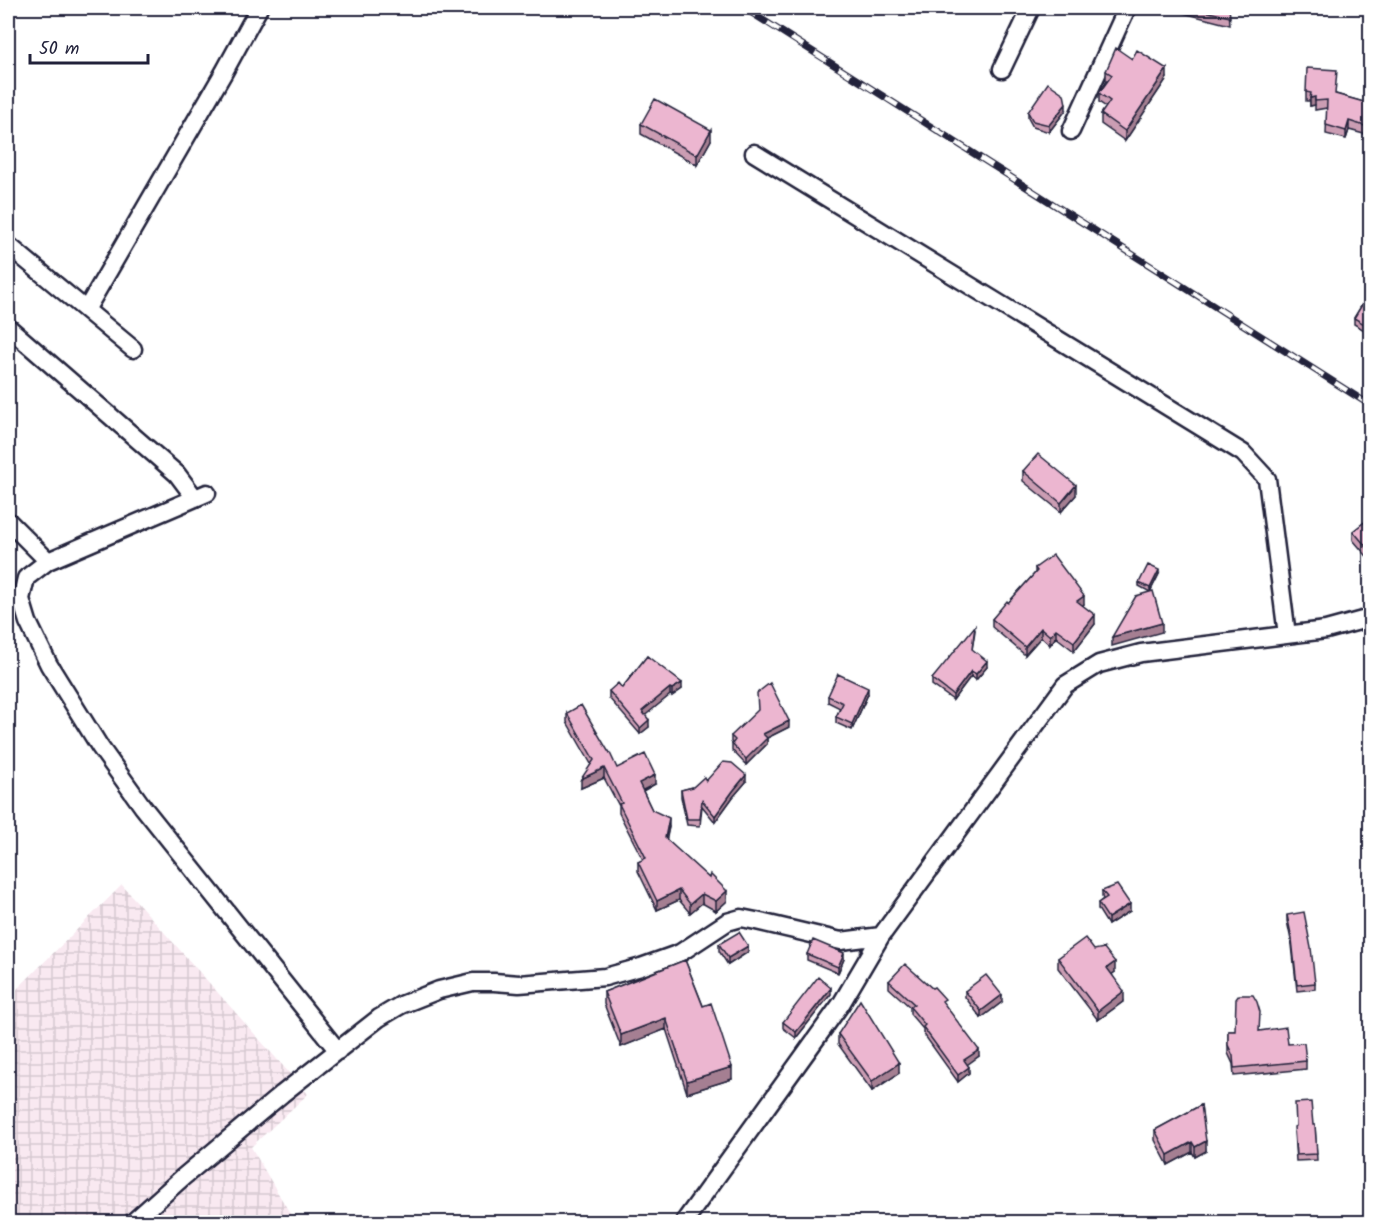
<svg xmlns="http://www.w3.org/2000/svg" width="1378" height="1230" font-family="Kalam,sans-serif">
<defs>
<pattern id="industrial-grid" width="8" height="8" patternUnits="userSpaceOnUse" patternTransform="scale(1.5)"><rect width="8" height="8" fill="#f9e9f1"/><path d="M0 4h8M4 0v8" fill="none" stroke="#d5c8d0"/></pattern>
</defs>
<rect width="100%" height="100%" fill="#fff"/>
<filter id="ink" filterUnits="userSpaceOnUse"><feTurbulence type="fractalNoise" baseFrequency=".0167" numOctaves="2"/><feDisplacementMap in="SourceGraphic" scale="12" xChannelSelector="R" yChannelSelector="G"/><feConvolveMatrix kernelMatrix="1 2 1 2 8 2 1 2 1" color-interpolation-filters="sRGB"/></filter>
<g filter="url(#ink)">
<path fill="url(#industrial-grid)" d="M 122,885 L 308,1094 L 251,1147 L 295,1222 L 8,1222 L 8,998 Z"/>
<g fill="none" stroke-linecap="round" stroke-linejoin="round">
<g stroke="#22223b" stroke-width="21">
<path id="minor" d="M 1002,69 L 1031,8
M 1071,131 L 1127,8
M 754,153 L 1243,453 L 1267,479 L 1287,635
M 8,245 L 133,349
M 86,310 L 224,72 L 259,8
M 8,327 L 177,474 L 195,498
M 207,493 L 48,561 L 26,578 L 21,599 L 28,622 L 49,665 L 100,747 L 143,807 L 338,1051
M 8,521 L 48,561
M 133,1222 L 182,1178 L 282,1094 L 379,1018 L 401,1005 L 439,990 L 473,982 L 494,982 L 519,984 L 605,977 L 641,967 L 680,953 L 727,922 L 741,918 L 756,921 L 841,941 L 881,936
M 684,1222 L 841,1004 L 881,936 L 1065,685 L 1099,664 L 1141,653 L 1326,630 L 1370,618"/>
</g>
<use href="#minor" stroke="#fff" stroke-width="16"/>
<g stroke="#22223b" stroke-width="7">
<path id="rail" d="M 744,8 L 1370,405"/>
</g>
<use href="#rail" stroke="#fff" stroke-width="4.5" stroke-dasharray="14" stroke-linecap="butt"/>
</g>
<path fill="#cb9db3" stroke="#22223b" stroke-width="1.5" d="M 1183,8 L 1229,8 L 1230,25 L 1183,13 Z
M 1132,59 L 1167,78 L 1125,141 L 1101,124 L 1101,114 L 1106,107 L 1099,102 L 1099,93 L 1107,81 L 1106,80 L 1106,71 Z
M 1306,92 L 1336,94 L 1371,104 L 1371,136 L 1349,130 L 1346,139 L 1326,134 L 1327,108 L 1315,110 L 1315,105 L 1310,106 L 1310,101 L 1306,101 Z
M 1066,110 L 1049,132 L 1033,127 L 1028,118 L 1028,112 Z
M 641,124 L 711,140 L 697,165 L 641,134 Z
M 1371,290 L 1371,334 L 1354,324 L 1354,318 Z
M 1023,471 L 1076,495 L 1061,512 L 1023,481 Z
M 1371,517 L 1371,561 L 1353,540 L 1353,531 Z
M 1035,568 L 1084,604 L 1082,606 L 1095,624 L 1074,651 L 1056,637 L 1050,645 L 1041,637 L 1025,655 L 992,627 L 992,619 L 1008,603 L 1035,573 Z
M 1159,574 L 1150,592 L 1139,586 L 1139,583 Z
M 975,631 L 972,650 L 987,667 L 976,680 L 971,676 L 953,700 L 932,685 L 932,679 Z
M 647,656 L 682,689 L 672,696 L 670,695 L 645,715 L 649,727 L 640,734 L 609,698 L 609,691 L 622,688 Z
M 868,694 L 852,730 L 836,723 L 836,717 L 840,708 L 828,702 L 828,696 Z
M 567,713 L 617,768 L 655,784 L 643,791 L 652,810 L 669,827 L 666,839 L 727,901 L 716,911 L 702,903 L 690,913 L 679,900 L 657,910 L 638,871 L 638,862 L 643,860 L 619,813 L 619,806 L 604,778 L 581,788 L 591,764 L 567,722 Z
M 789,727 L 767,738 L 767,744 L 746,765 L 732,750 L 732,743 L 731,742 L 731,736 Z
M 706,781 L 746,782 L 733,797 L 715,822 L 702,806 L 700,826 L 687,825 L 681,797 L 681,790 L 693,787 Z
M 1102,891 L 1130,911 L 1108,925 L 1098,909 L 1098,903 L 1103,899 L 1102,897 Z
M 1287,915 L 1315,983 L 1315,989 L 1297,991 L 1292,945 L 1287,921 Z
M 719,944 L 748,952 L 728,965 L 719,951 Z
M 1094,950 L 1115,972 L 1112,974 L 1124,1001 L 1098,1020 L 1058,968 L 1058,958 Z
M 807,954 L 844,959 L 838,973 L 807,960 Z
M 685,960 L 732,1079 L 687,1093 L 666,1029 L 621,1047 L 604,1004 L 604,992 Z
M 889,981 L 945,1005 L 979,1056 L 967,1064 L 969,1073 L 958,1082 L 923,1033 L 923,1029 L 910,1014 L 910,1007 L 889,988 Z
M 965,991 L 1002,1002 L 981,1018 L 965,997 Z
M 831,994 L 796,1038 L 783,1028 L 783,1022 Z
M 1228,1031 L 1259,1031 L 1288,1044 L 1306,1061 L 1306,1069 L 1234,1076 L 1233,1064 L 1228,1053 Z
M 838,1034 L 899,1073 L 872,1091 L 838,1044 Z
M 1201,1105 L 1206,1151 L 1195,1157 L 1192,1152 L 1168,1165 L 1155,1140 L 1155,1130 Z
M 1313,1125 L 1315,1125 L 1317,1160 L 1296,1161 L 1294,1132 Z"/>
<path fill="#a57f92" stroke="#22223b" stroke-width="1.5" d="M 1167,69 L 1167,78 L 1125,141 L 1125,131 Z
M 1315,97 L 1315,105 L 1310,106 L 1310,98 Z
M 1066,104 L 1066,110 L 1049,132 L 1049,125 Z
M 1349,121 L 1349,130 L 1346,139 L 1346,131 Z
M 711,130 L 711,140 L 697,165 L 697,155 Z
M 1076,485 L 1076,495 L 1061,512 L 1061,503 Z
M 1159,570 L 1159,574 L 1150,592 L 1150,588 Z
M 1084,596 L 1084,604 L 1077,610 L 1077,601 Z
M 1095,615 L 1095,624 L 1074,651 L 1074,642 Z
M 1162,623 L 1162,632 L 1112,646 L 1112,637 Z
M 1041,628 L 1041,637 L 1025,655 L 1025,647 Z
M 1056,629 L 1056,637 L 1050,645 L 1050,636 Z
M 987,661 L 987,667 L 976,680 L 976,674 Z
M 971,671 L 971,676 L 953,700 L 953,695 Z
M 682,683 L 682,689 L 672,696 L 672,689 Z
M 670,688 L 670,695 L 642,718 L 642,711 Z
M 868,688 L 868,694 L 852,730 L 852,724 Z
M 649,720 L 649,727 L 640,734 L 640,728 Z
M 789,721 L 789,727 L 767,738 L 767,744 L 746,765 L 746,759 L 763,734 Z
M 604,768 L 604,778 L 581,788 L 581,779 Z
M 655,775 L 655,784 L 639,792 L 639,783 Z
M 746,775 L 746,782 L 733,797 L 715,822 L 715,816 L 733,791 Z
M 669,818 L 669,827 L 665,847 L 665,838 Z
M 679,890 L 679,900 L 657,910 L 657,901 Z
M 727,891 L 727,901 L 716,911 L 716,901 Z
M 702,894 L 702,903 L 690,913 L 690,904 Z
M 1130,904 L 1130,911 L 1108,925 L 1108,918 Z
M 748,946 L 748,952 L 728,965 L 728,958 Z
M 844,953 L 844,959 L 838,973 L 838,967 Z
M 1115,962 L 1115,972 L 1107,978 L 1107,968 Z
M 831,988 L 831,994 L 796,1038 L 796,1032 Z
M 1124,991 L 1124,1001 L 1098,1020 L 1098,1011 Z
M 1002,995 L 1002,1002 L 981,1018 L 981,1011 Z
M 666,1018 L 666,1029 L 621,1047 L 621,1035 Z
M 979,1050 L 979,1056 L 964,1067 L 964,1060 Z
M 899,1063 L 899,1073 L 872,1091 L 872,1081 Z
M 732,1067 L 732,1079 L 687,1093 L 687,1081 Z
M 969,1067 L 969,1073 L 958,1082 L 958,1075 Z
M 1206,1141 L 1206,1151 L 1195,1157 L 1195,1147 Z
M 1192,1142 L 1192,1152 L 1168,1165 L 1168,1155 Z"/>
<path fill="#ecb6d0" stroke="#22223b" stroke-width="1.5" d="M 1192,8 L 1229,8 L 1230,17 Z
M 1116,48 L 1132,59 L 1137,50 L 1167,69 L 1125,131 L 1101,114 L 1110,101 L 1099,93 L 1112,75 L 1106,71 Z
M 1307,68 L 1337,70 L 1335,94 L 1371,104 L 1371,128 L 1349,121 L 1346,131 L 1326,125 L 1327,100 L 1315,101 L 1315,97 L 1310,98 L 1311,93 L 1306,92 Z
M 1048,83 L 1064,94 L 1066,104 L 1049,125 L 1033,121 L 1028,112 Z
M 655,99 L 711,130 L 697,155 L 641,124 Z
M 1371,290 L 1371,328 L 1354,318 Z
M 1038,454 L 1076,485 L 1061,503 L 1023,471 Z
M 1371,517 L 1371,552 L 1353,531 Z
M 1053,555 L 1084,596 L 1077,601 L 1095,615 L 1074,642 L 1056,629 L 1050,636 L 1041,628 L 1025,647 L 992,619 L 1007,601 L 1008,603 L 1037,571 L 1035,568 Z
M 1148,565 L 1159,570 L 1150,588 L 1139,583 Z
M 1153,591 L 1162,623 L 1112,637 L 1136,596 Z
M 975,626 L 972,649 L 987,661 L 976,674 L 971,671 L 953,695 L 932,679 Z
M 647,656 L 682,683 L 672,689 L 670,688 L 642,711 L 649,720 L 640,728 L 609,691 L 618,683 L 622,688 Z
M 838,674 L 868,688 L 852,724 L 836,717 L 843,703 L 828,696 Z
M 770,683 L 789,721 L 763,734 L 767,738 L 746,759 L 732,744 L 735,740 L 731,736 L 758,710 L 757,693 Z
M 581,705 L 608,751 L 609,751 L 617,768 L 645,754 L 655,775 L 639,783 L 652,810 L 669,818 L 665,838 L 709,878 L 710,874 L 727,891 L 716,901 L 702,894 L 690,904 L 679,890 L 657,901 L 638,862 L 646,858 L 619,804 L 622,803 L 604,768 L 581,779 L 594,760 L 567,713 Z
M 723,762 L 732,763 L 746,775 L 733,791 L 715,816 L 702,800 L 700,819 L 687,819 L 681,790 L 693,787 L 704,777 L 706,781 Z
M 1117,885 L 1130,904 L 1108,918 L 1098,903 L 1107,897 L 1102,891 Z
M 1304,912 L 1311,948 L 1315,983 L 1297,985 L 1292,939 L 1287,915 Z
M 739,932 L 748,946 L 728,958 L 719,944 Z
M 1085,938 L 1094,950 L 1104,948 L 1115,962 L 1107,968 L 1124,991 L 1098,1011 L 1058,958 Z
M 813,940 L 844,953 L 838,967 L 807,954 Z
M 685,960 L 703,1006 L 711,1003 L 732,1067 L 687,1081 L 666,1018 L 621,1035 L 604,992 Z
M 905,964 L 932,988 L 934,987 L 945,999 L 942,1001 L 979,1050 L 964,1060 L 969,1067 L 958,1075 L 923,1027 L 925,1025 L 910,1007 L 914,1004 L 889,981 Z
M 986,975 L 1002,995 L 981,1011 L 965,991 Z
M 818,977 L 831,988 L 796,1032 L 783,1022 Z
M 1239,995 L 1253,995 L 1257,1002 L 1260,1012 L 1259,1031 L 1286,1027 L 1288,1044 L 1304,1043 L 1306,1061 L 1234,1068 L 1233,1056 L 1228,1045 L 1228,1031 L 1235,1031 L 1236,999 Z
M 860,1000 L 899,1063 L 872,1081 L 838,1034 Z
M 1311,1102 L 1313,1125 L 1315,1125 L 1317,1154 L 1296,1155 L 1294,1127 L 1296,1126 L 1295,1103 Z
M 1201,1105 L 1206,1141 L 1195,1147 L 1192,1142 L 1168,1155 L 1155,1130 Z"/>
</g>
<rect width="1378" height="1230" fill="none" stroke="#fff" stroke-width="30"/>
<rect x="15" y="15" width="1348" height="1200" fill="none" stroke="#22223b" stroke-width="2" filter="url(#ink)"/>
<path d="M30 54v9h118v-9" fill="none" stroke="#22223b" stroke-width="3"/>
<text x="39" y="54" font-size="18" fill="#22223b" stroke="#ffffff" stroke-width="4.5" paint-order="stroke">50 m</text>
</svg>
